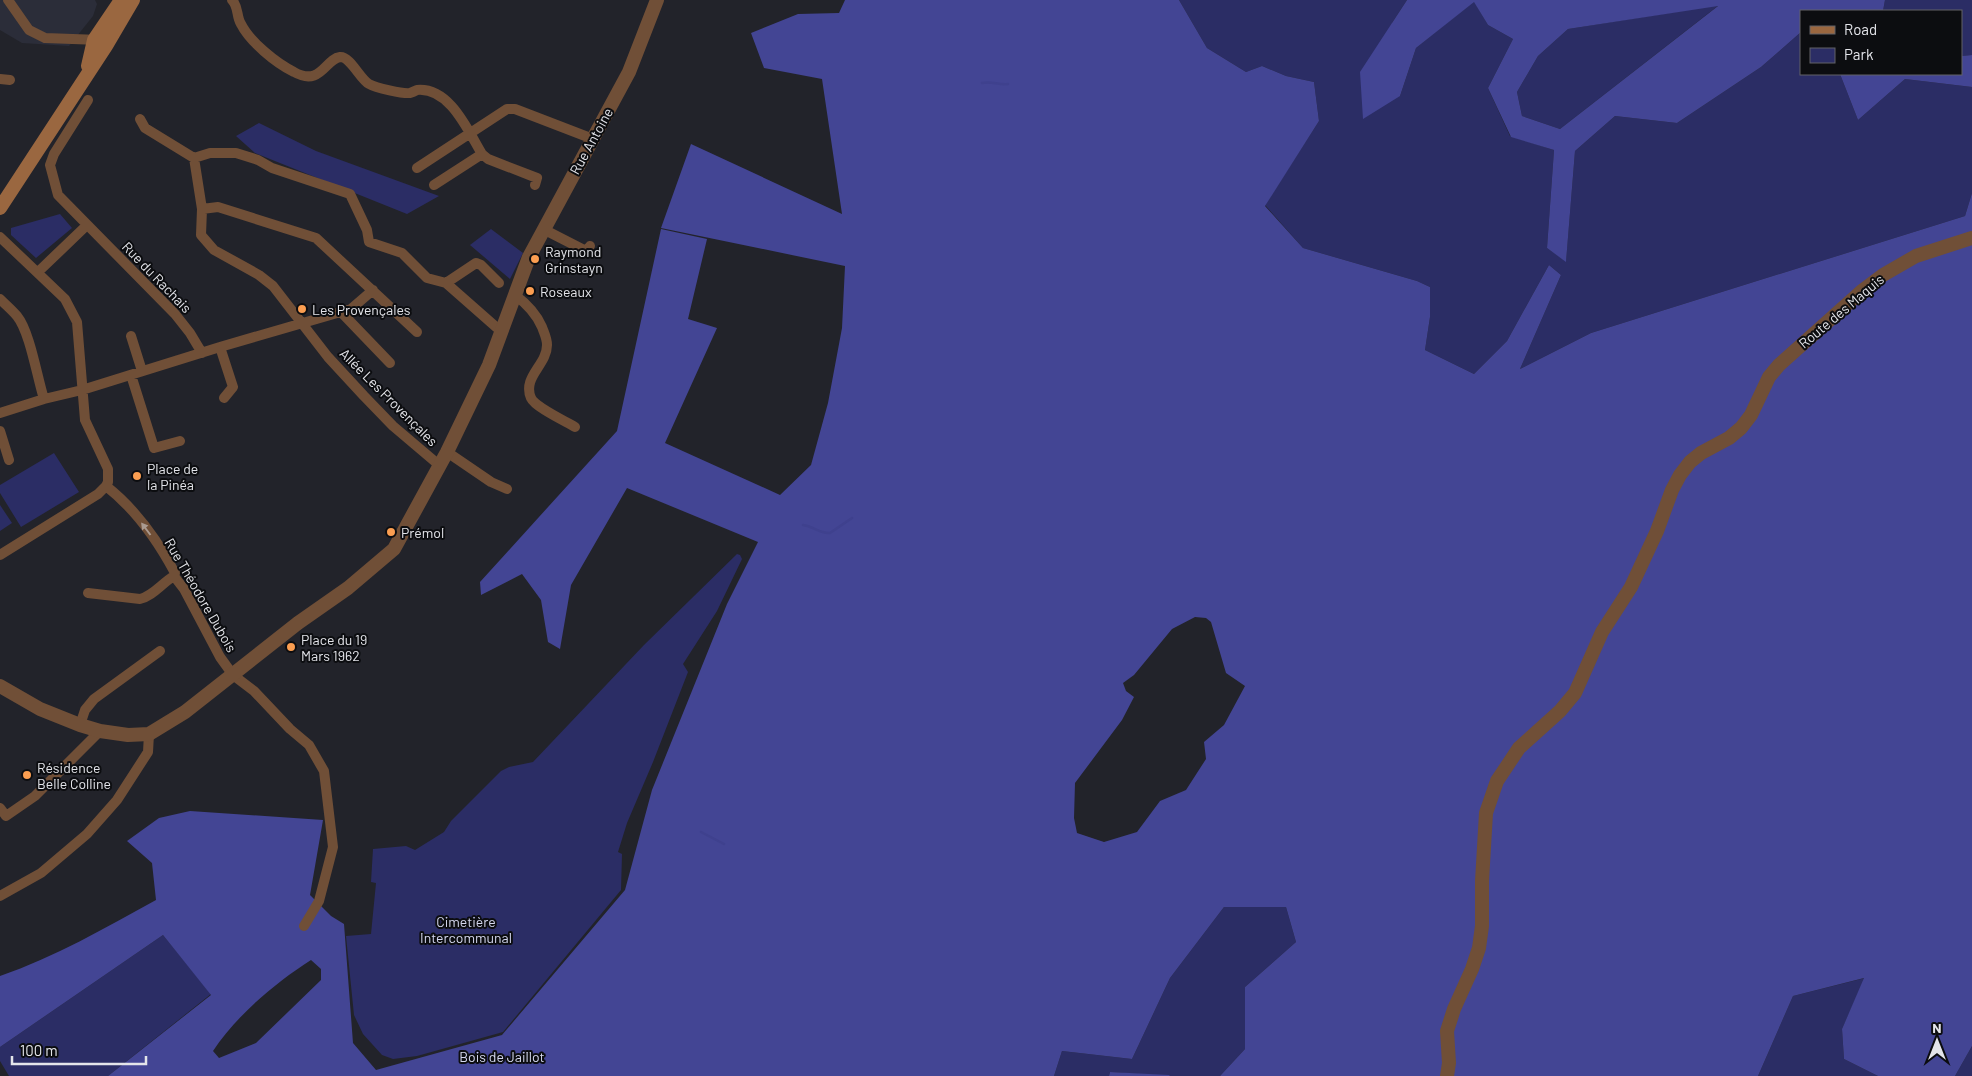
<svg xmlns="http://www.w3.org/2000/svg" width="1972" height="1076" font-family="Barlow,sans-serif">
<rect width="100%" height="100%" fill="#22232a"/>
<path fill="#2b2d39" d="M 0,0 L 95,0 L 97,4 L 93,16 L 69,46 L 22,43 L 0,30 Z"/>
<path fill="#2b2d65" d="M 1179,0 L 1407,0 L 1392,23 L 1400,96 L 1416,48 L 1474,1 L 1488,25 L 1513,39 L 1488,88 L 1510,136 L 1554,150 L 1547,248 L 1566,261 L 1575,151 L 1615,116 L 1677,123 L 1761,67 L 1801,32 L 1801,74 L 1840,74 L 1858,120 L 1905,79 L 1972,87 L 1972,193 L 1965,216 L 1591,333 L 1520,369 L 1561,275 L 1549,265 L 1507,341 L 1474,374 L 1425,350 L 1430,317 L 1430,287 L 1417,281 L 1303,248 L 1265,205 L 1319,121 L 1314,82 L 1286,76 L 1262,66 L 1246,72 L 1207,48 Z
M 1885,0 L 1972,0 L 1972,55 L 1961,56 L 1961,11 L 1883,11 Z
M 1719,5 L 1560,129 L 1522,116 L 1517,92 L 1538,56 L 1568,29 Z
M 259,123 L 316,151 L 439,196 L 407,214 L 255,153 L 236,136 Z
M 60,214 L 72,228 L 36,258 L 11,235 L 11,228 Z
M 491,229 L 523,253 L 510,279 L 470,245 Z
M 54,453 L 79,492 L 21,527 L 0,493 L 0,485 Z
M 0,505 L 12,523 L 0,531 Z
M 737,554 L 740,555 L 742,559 L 717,611 L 683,664 L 688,672 L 653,762 L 627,823 L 618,852 L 622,854 L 621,890 L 503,1032 L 417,1056 L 393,1059 L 382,1055 L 363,1034 L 354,1015 L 346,936 L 371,934 L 376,883 L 371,882 L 373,849 L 406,846 L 415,850 L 444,832 L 451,821 L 501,771 L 509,767 L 533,762 L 644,645 Z
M 1224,907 L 1286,907 L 1296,942 L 1245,987 L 1245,1049 L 1220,1076 L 1170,1076 L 1110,1072 L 1109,1076 L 1054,1076 L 1062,1051 L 1132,1059 L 1170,978 Z
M 163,935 L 211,994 L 108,1076 L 9,1076 L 0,1061 L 0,1047 Z
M 1865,978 L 1842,1029 L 1844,1059 L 1878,1076 L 1758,1076 L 1793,996 Z
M 1972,1046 L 1972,1076 L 1955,1076 Z"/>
<path fill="#434594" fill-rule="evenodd" d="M 845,0 L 1179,0 L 1207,48 L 1246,72 L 1262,66 L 1286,76 L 1314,82 L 1319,121 L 1265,206 L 1303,248 L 1417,281 L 1430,287 L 1430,317 L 1425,350 L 1474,374 L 1507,341 L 1549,265 L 1561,275 L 1520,369 L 1591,333 L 1965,216 L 1972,193 L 1972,1046 L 1955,1076 L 1878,1076 L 1844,1059 L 1842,1029 L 1864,978 L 1793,996 L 1758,1076 L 1220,1076 L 1245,1049 L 1245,987 L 1296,942 L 1286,907 L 1224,907 L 1170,978 L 1132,1059 L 1062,1051 L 1054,1076 L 108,1076 L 211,995 L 163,935 L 0,1047 L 0,976 C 55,957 105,928 156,900 L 152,863 L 127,841 L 159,818 L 190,811 L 323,820 L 310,895 L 331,916 L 344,924 L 353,1043 L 376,1070 L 502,1035 L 625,890 L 652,790 L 727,604 L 758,542 L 627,488 L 571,585 L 560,649 L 548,642 L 541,600 L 522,574 L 481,595 L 480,582 L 617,431 L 661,229 L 707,239 L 688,319 L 717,328 L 665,443 L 780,495 L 811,465 L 828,403 L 842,328 L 845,266 L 661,228 L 691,144 L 842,214 L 822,79 L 764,68 L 751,33 L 798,14 L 839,13 ZM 1195,617 L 1206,618 L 1211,622 L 1226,673 L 1245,686 L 1224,725 L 1204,742 L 1206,759 L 1186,790 L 1160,801 L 1137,832 L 1104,842 L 1077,833 L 1074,818 L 1075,783 L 1122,720 L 1134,697 L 1126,691 L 1123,683 L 1134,675 L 1172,629 ZM 311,960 L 321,969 L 321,980 L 256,1043 L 219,1058 L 213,1051 C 236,1016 275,983 311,960 Z
M 1407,0 L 1885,0 L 1883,11 L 1801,11 L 1801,32 L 1761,67 L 1677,123 L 1615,116 L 1575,151 L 1566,262 L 1547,248 L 1554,150 L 1511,137 L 1488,88 L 1513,39 L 1488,25 L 1474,2 L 1416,48 L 1400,96 L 1363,119 L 1360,72 ZM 1718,6 L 1560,129 L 1522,116 L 1517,92 L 1538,56 L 1568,29 Z
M 1972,55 L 1972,87 L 1905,79 L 1858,120 L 1840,74 L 1961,74 L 1961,56 Z
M 1110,1072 L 1169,1075 L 1170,1076 L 1109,1076 Z"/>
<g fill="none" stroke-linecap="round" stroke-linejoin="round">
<path stroke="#3f418e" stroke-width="2.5" d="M 982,83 C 992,81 998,85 1008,84
M 803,525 C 813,526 820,534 830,533 L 852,518
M 701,832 L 724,844"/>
<path stroke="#704f37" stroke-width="10" d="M 8,0 L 29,30 L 45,38 L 100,40
M 232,0 C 239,7 236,16 241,24 C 250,42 276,63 294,72 C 321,87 325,59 340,57 C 350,56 360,79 369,84 C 376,88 403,94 410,93 C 413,92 415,91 417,90 C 450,87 468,131 482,154 L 488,159 L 537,178 L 535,185
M 0,79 L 10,80
M 88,100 L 54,154 L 50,165 L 58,195 L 175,314 L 190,333 L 202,353
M 140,119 L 145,128 L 194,158 L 210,153 L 236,153 L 258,160 L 272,168 L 350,194 L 367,230 L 369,242 L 402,253 L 427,278 L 446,283 L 496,327 L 502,330
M 194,158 L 202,209
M 417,168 L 507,109 L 515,109 L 593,139
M 434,185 L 482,154
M 543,229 L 586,251 L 590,246
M 0,237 L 65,299 L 77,322 L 85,420 L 108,469 L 108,482 L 106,486
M 38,272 L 87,225
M 446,283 L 476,263 L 481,265 L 499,283
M 515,295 C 527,304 536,313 542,327 C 544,333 547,338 547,345 C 547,365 522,377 531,398 C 535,407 565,421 575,427
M 0,299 C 6,305 12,310 17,316 C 30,332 37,377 44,399
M 341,312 L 390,363
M 417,332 L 316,238 L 218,207 L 202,209 L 201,235 L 214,250 L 259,275 L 273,286 L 328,357 L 364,396 L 393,426 L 439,465
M 131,336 L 142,371
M 220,347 L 233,387 L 224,398
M 131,375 L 154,448 L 180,441
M 0,413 L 44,399 L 82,390 L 220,347 L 351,309 L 373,290
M 0,431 L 9,460
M 447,452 L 491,482 L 507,489
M 106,486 C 134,508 158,541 175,573 L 174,576 L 184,589 L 220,657 L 233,675 L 254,691 L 290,729 L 309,745 L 324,771 L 333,847 L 319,901 L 304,926
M 0,555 L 98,494 L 106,486
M 88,593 L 140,599 C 153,596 162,583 174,576
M 80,725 L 85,710 L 94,699 L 160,651
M 0,808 L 6,816 L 35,796 L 100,731
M 0,896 L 41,873 L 87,834 L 117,800 L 148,752 L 149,734"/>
<path stroke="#704f37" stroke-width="14" d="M 0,686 L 40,709 L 80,725 L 100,731 L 128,735 L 149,734 L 185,712 L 298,623 L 348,588 L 394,549 L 447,452 L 489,365 L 529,257 L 629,72 L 657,0
M 1447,1076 L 1449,1063 L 1447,1031 L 1454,1009 L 1472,969 L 1479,948 L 1482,926 L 1482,881 L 1486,813 L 1497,781 L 1519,748 L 1560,711 L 1575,693 L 1602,632 L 1631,587 L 1657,531 L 1672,490 L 1680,475 L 1690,462 L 1701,453 L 1729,438 L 1741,428 L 1751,415 L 1769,377 L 1779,365 L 1863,290 L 1883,275 L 1916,256 L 1972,238"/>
<path stroke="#9a6740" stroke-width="14" d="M 88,66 L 94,40 L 121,0
M 0,208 L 106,46 L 133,0"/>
</g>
<defs><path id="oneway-solid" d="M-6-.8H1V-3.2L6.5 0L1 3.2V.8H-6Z" transform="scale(1.25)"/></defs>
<use fill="#aa9a90" href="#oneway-solid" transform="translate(146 529) rotate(-127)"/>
<g fill="#fb9e51" stroke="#0c0d10" stroke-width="2">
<circle cx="535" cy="259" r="5"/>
<circle cx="530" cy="291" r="5"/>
<circle cx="302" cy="309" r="5"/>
<circle cx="137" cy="476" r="5"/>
<circle cx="391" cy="532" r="5"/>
<circle cx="291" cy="647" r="5"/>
<circle cx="27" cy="775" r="5"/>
</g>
<g text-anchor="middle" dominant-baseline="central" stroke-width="4" stroke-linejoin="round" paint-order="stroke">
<g font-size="14" fill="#e4e5ea" stroke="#0c0d10">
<text transform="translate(591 141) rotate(-61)">Rue Antoine</text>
<text transform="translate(157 277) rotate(46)">Rue du Rachais</text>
<text transform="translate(1841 311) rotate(-40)">Route des Maquis</text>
<text transform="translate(389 397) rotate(45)">Allée Les Provençales</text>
<text transform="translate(201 595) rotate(60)">Rue Théodore Dubois</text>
</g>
<g font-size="14" fill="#e4e5ea" stroke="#0c0d10" text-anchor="start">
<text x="545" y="251">Raymond<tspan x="545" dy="16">Grinstayn</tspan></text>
<text x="540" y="291">Roseaux</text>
<text x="312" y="309">Les Provençales</text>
<text x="147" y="468">Place de<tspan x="147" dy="16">la Pinéa</tspan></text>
<text x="401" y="532">Prémol</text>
<text x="301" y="639">Place du 19<tspan x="301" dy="16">Mars 1962</tspan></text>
<text x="37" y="767">Résidence<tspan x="37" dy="16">Belle Colline</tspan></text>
</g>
<g font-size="14" fill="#d5d8ef" stroke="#0c0d10">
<text x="466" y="921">Cimetière<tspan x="466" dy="16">Intercommunal</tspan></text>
<text x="502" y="1056">Bois de Jaillot</text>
</g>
</g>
<rect x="1800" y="10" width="162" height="65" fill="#0c0d10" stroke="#626367"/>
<rect x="1810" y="26" width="25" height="8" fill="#9a6740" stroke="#626367"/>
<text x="1844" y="35" font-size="15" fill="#e4e5ea">Road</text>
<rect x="1810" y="48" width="25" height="15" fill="#2b2d65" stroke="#626367"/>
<text x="1844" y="60" font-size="15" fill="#e4e5ea">Park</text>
<g transform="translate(1937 1041)" stroke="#0c0d10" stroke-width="4" paint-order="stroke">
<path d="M0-4L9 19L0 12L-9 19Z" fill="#e4e5ea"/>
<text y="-8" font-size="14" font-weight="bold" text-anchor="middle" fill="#e4e5ea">N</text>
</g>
<path d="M12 1056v8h134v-8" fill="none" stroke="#e4e5ea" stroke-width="2.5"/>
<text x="20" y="1056" font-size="15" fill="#e4e5ea" stroke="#0c0d10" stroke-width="4" paint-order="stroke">100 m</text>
</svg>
